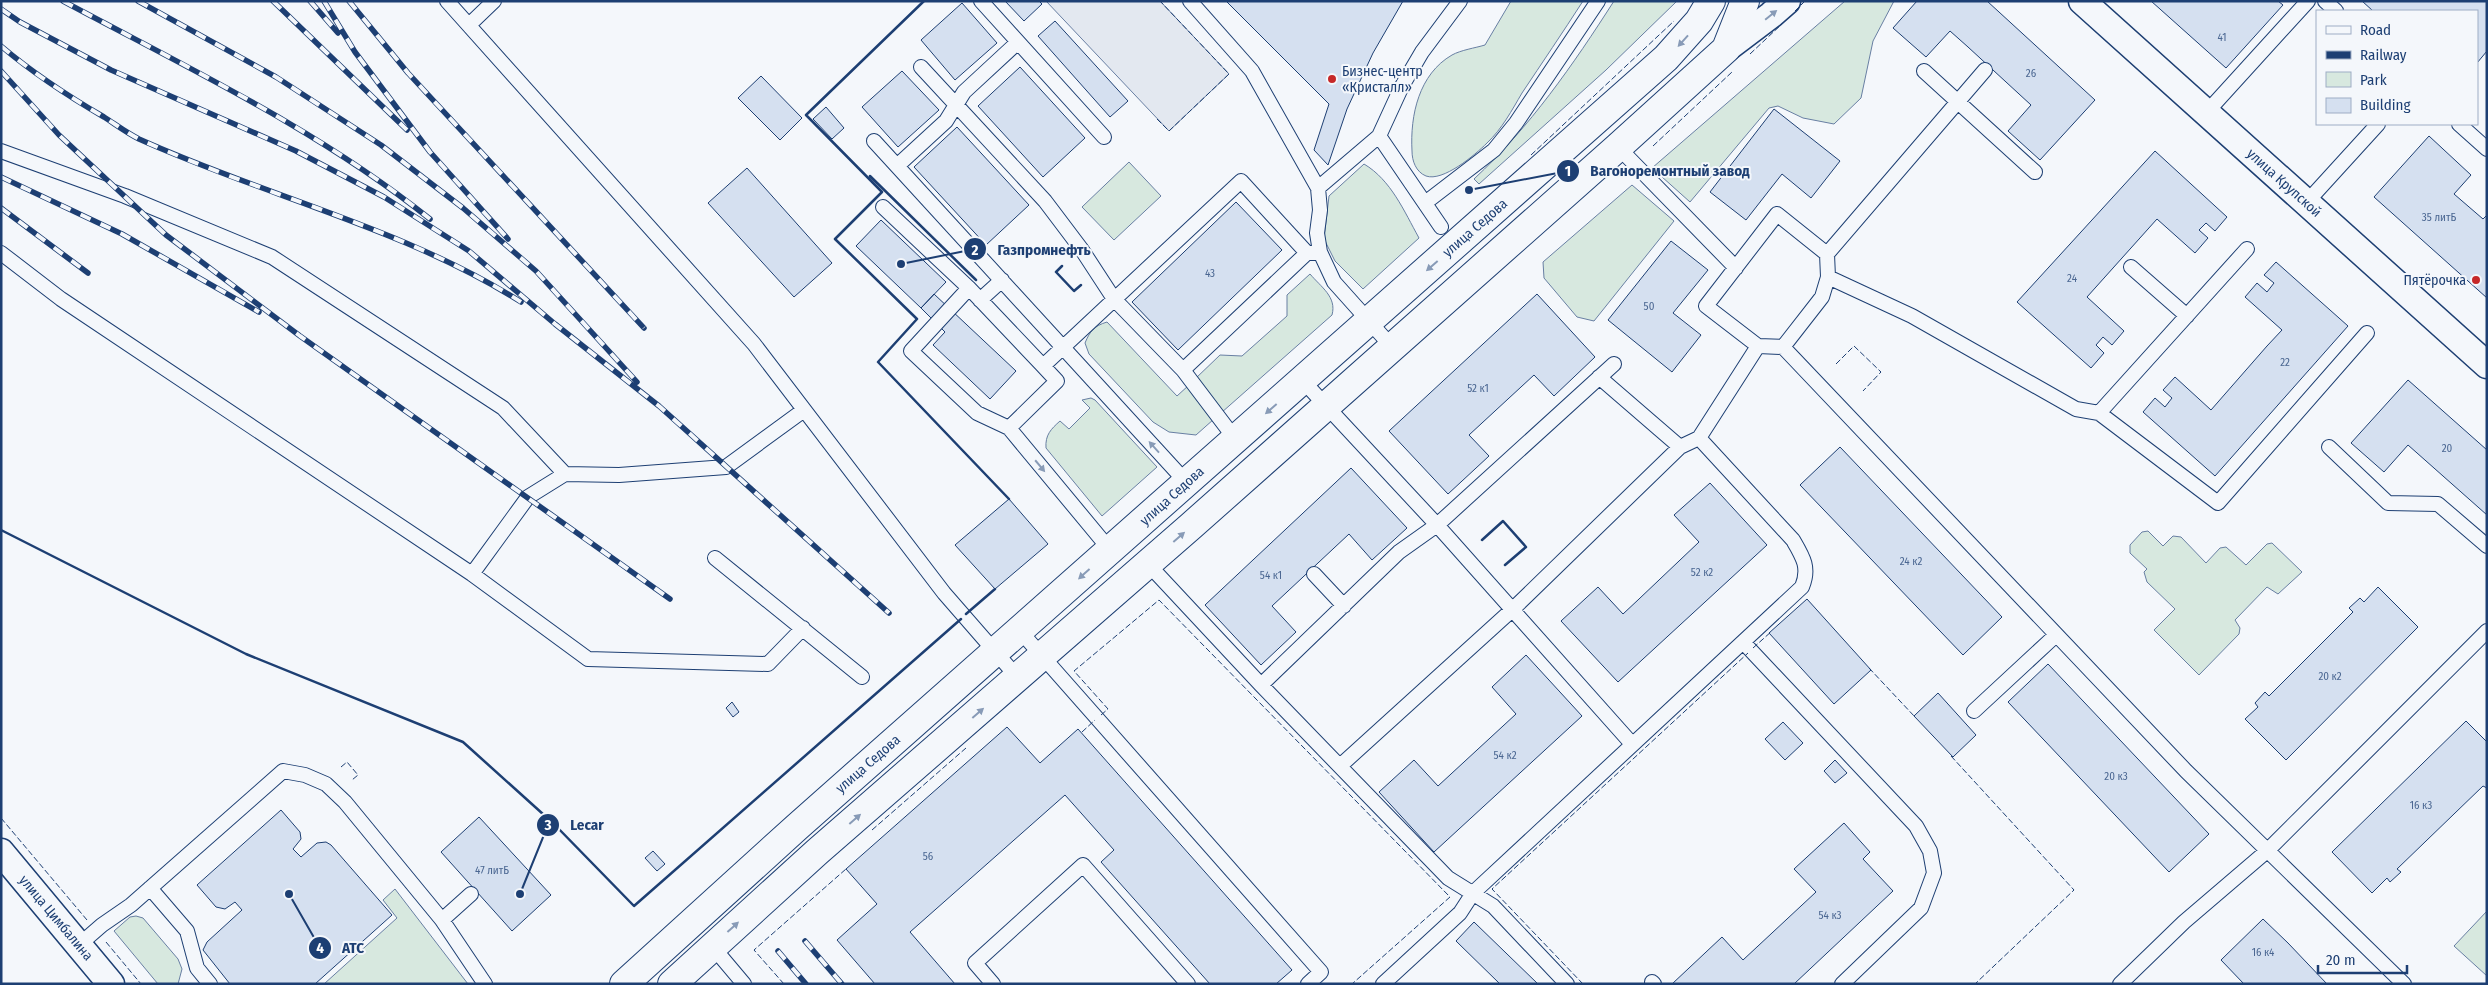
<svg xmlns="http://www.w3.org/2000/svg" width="2488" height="985" font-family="'Fira Sans Condensed',sans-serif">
<rect width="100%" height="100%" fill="#f4f7fb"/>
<path fill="#d7e8df" stroke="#687fa3" d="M 1511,1 L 1583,1 C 1563,32 1542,63 1522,93 C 1512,110 1502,129 1487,143 C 1475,155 1443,182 1426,176 C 1416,172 1412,161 1412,151 C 1410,115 1419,74 1452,55 C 1461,50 1475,48 1485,45 Z
M 1614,1 L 1677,1 L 1606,70 L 1479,184 L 1474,179 C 1530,127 1573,65 1614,1 Z
M 1845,1 L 1894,1 L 1873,41 L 1861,98 L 1834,124 L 1803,118 L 1778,106 L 1769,108 L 1690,202 L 1652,168 Z
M 1129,162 L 1161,196 L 1114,240 L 1082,207 Z
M 1364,164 C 1391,180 1404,211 1419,238 L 1363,289 L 1335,261 L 1324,239 L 1329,196 Z
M 1632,185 L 1674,221 L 1594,321 L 1577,317 L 1544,278 L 1543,262 Z
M 1310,274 C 1321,287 1337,297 1332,315 L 1221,413 L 1195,379 L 1220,355 L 1242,356 L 1287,316 L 1287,295 Z
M 1107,322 L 1177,396 L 1189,385 L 1214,419 L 1196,435 L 1169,432 L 1153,422 L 1089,354 L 1085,343 C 1090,331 1094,326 1107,322 Z
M 1091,398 L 1095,400 L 1157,467 L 1102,516 L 1046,448 C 1045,435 1051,429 1060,421 L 1069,429 L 1090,408 L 1082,400 Z
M 2148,531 L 2163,546 L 2173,536 L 2181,537 L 2206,563 L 2220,548 L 2226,547 L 2246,565 L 2267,544 L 2272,543 L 2302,572 L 2278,594 L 2267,587 L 2235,620 L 2240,628 L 2239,634 L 2199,675 L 2154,630 L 2175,609 L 2147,582 L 2144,572 L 2147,569 L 2130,553 L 2130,545 L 2142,532 Z
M 395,889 L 468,984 L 324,984 L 397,918 L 383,900 Z
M 2487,911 L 2487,976 L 2454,946 Z
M 136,916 L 143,918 L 178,959 L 182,969 L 178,984 L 158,984 L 114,931 L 130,917 Z"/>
<path fill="#e3e8f0" stroke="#687fa3" d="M 1046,1 L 1160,1 L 1229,74 L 1169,131 Z"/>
<path fill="#d5e0f0" stroke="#1d3f73" d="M 1005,1 L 1039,1 L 1042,4 L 1024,21 Z
M 1226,1 L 1403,1 L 1373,53 L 1347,109 L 1328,165 L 1314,150 L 1329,104 Z
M 1917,1 L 1987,1 L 2095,100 L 2040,160 L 2008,131 L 2031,105 L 1968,47 L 1950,31 L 1926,57 L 1893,28 Z
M 2151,1 L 2278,1 L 2283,5 L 2226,68 Z
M 2362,1 L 2487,1 L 2487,51 L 2477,63 L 2477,11 L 2373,11 Z
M 962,3 L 997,43 L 955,80 L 921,40 Z
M 1055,21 L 1128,101 L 1110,117 L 1038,36 Z
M 1020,67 L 1085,138 L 1043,177 L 978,106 Z
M 902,71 L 939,110 L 898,147 L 862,107 Z
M 761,76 L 802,118 L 780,140 L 738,98 Z
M 826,107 L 844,128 L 832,139 L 813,119 Z
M 1774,109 L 1840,161 L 1811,198 L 1782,174 L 1746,220 L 1710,192 Z
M 957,127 L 1029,205 L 986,245 L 914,167 Z
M 2429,136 L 2471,175 L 2454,194 L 2483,219 L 2487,215 L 2487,298 L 2374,197 Z
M 2155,151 L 2227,217 L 2215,231 L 2206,223 L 2199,230 L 2208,238 L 2195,253 L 2157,219 L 2087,297 L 2124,331 L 2112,345 L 2103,337 L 2096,345 L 2104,353 L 2091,368 L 2017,302 Z
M 747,168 L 832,263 L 794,297 L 708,203 Z
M 1236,202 L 1282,250 L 1178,350 L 1132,302 Z
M 881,220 L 946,282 L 921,308 L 856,246 Z
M 1671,241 L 1708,270 L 1673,313 L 1701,335 L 1672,372 L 1608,320 Z
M 2276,262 L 2348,326 L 2215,476 L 2143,412 L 2155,398 L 2165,407 L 2172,398 L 2163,390 L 2175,377 L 2211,410 L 2267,346 L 2282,330 L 2245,297 L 2257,283 L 2267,292 L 2274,283 L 2264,275 Z
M 934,294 L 1016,371 L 990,399 L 933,345 L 945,332 L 921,308 Z
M 1537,294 L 1595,357 L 1554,396 L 1534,375 L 1469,435 L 1489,456 L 1448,494 L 1389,431 Z
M 2408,380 L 2487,450 L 2487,515 L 2408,445 L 2384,472 L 2351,443 Z
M 1840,447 L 2002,617 L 1963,655 L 1800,485 Z
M 1351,468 L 1407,528 L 1372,560 L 1349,534 L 1272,606 L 1296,632 L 1261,665 L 1205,605 Z
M 1710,483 L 1767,545 L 1618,682 L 1561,621 L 1598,587 L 1623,614 L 1639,599 L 1699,542 L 1674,515 Z
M 1009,499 L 1048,544 L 995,589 L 955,545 Z
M 2378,587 L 2418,627 L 2286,760 L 2245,719 L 2258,707 L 2255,703 L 2265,692 L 2269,696 L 2353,612 L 2349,608 L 2360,598 L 2364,602 Z
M 1807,599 L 1871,670 L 1834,704 L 1769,633 Z
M 1526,655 L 1582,716 L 1434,852 L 1379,792 L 1414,760 L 1438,786 L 1516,714 L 1492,687 Z
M 2048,664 L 2209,834 L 2169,872 L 2008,702 Z
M 1938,693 L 1976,735 L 1953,757 L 1914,716 Z
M 732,702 L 739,712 L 733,717 L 726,708 Z
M 2466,721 L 2487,742 L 2487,788 L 2483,786 L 2397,869 L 2401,872 L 2390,882 L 2387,878 L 2372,893 L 2332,852 Z
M 1783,722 L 1803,743 L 1785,760 L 1765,739 Z
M 1007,727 L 1040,763 L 1078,729 L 1292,970 L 1276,984 L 1210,984 L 1101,862 L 1114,850 L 1065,795 L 910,932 L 955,984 L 875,984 L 837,940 L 877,904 L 846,869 Z
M 1835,760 L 1847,773 L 1835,783 L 1824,771 Z
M 281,810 L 300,832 L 301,839 L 293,849 L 301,857 L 317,843 L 326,842 L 331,845 L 392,915 L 315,984 L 230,984 L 203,950 L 207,942 L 242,910 L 235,902 L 225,909 L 216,907 L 197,885 Z
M 479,817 L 551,895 L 512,931 L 441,852 Z
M 1844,823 L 1870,852 L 1863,859 L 1893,891 L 1794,984 L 1672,984 L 1722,937 L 1743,960 L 1816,892 L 1794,869 Z
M 653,851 L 665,864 L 657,871 L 645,858 Z
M 2263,919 L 2288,943 L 2327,984 L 2244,984 L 2221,960 Z
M 1474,922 L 1538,984 L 1500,984 L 1456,941 Z"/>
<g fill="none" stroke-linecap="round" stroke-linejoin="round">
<g stroke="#1d3f73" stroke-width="16">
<path id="lane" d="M 447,1 L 754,344 L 944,593 L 1018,678
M 981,1 L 1104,137
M 1190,1 L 1252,71 L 1318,188
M 2325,1 L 2336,11
M 469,25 L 494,1
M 921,67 L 1045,201 L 1082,250 L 1114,299 L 1183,370 L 1236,440
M 1924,71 L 2035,172
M 2206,113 L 2308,1
M 2459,124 L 2487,149
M 1379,136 L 1441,227
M 874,141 L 1187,483
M 1618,147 L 1736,268
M 1,151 L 125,196 L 272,257 L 503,408 L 565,474
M 897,166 L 946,121 L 964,92 L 1018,42
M 1425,203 L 1494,150 L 1516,123 L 1598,1
M 2306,203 L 2378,124
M 883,207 L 969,288 L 1043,366 L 1241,181 L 1307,253
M 1,253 L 61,299 L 472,574 L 588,659 L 768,664 L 803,628
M 2131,267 L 2187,316
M 1828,277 L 1912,316 L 2076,409 L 2099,413 L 2218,503 L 2367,333
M 969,288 L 911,351 L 977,413 L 1009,428 L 1111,551
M 980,300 L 1002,280
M 1758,346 L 1706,306 L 1777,214 L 1827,254
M 1783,347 L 2186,771 L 2404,984
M 1393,348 L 1334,282 L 1320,252 L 1317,233 L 1320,210 L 1318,188 L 1379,136 L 1402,86 L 1422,52 L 1460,1
M 1183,370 L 1307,253 L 1316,253
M 1599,377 L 1680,447
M 1303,381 L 1437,525 L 1632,744
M 2099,413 L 2247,249
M 1009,428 L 1057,381 L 1043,366
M 2329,447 L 2388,503 L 2438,504 L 2487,546
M 715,558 L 862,677
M 1148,564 L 1261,685 L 1448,878 L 1493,906 L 1567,984
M 472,574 L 528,497 L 565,474 L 619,475 L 726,467 L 804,410
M 1314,574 L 1344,606
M 1020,631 L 1321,972 L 1308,984
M 1743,642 L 1916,826 L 1930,851 L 1934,873 L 1921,908 L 1842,984
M 1261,685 L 1399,552 L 1437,525 L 1614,364
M 1974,711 L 2056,635
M 1340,766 L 1513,609 L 1680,447 L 1699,438 L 1758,346 L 1783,347 L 1822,297 L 1828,277 L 1827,254 L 1985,70
M 150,888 L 187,931 L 197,968 L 210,984
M 442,920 L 471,894
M 79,945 L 102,925 L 131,905 L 283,771 L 305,775 L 326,784 L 345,802 L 442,920 L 485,984
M 712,946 L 744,984
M 1652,982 L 1654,984
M 993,984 L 975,963 L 1083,865 L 1188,984
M 1383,984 L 1460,913 L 1473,893 L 1802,587 C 1810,568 1803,557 1793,540 L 1699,438
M 2120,984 L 2184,922 L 2267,851 L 2487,631"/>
</g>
<g stroke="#1d3f73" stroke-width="29">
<path id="street" d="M 2082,1 L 2487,365
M 1726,49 L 1771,15 L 1787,1
M 1,852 L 111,984"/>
</g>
<g stroke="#1d3f73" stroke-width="30">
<path id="secondary" d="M 624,984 L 797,827 L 1666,58 L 1699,21 L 1711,1
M 672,984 L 817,852 L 1191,526 L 1618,147 L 1726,49 L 1745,1"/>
</g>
<use href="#lane" stroke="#f4f7fb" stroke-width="14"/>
<use href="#street" stroke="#f4f7fb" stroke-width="26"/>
<use href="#secondary" stroke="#f4f7fb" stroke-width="28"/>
<g stroke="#1d3f73" stroke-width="5.5">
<path id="rail" d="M 63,1 C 188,68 319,130 430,219
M 138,1 L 276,77 L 381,145 L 463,208 L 536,271 L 637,382
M 273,1 L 407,130
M 310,1 L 338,33
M 324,1 L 355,52 L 430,152 L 508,239
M 349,1 L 408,73 L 644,328
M 1,9 L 20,22 L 111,70 L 296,151 L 384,197 L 469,251 L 555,324 L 659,406 L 889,613
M 1,46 C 33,73 68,96 104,117 C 115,124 127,133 139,139 C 265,196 404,228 521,302
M 1,71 L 59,135 L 166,235 L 300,336 L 670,599
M 1,177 L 122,234 L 259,312
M 1,208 L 88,273
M 805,941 L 842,984
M 778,951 L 806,984"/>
</g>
<use href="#rail" stroke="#f4f7fb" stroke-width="4" stroke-dasharray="11" stroke-linecap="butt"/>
<path stroke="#1d3f73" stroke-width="1" stroke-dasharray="6 2.5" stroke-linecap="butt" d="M 1795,11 L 1805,1
M 1750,54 L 1783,23
M 1157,119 L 1169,131 L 1229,74 L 1160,1
M 1653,146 L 1732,72
M 1531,155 L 1674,21
M 1836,364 L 1854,346 L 1881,372 L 1863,391
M 1753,648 L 1772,631
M 1869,668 L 1915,717
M 1101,715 L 1108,709 L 1074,671 L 1159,600 L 1450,897 L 1352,984
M 1082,732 L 1095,720
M 1951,756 L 2074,890 L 1975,984
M 341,767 L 347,762 L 358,775 L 352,780
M 1,818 L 87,920
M 872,830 L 966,748
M 106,942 L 141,984
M 784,984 L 754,950 L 846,869
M 1583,984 L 1492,889 L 1748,653"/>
<path stroke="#1d3f73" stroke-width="2.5" d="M 924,1 L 806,115 L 882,192 L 835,239 L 917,319 L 878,362 L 1009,499
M 870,176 L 976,280
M 1062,266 L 1056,272 L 1074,291 L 1081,285
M 1,530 L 246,654 L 463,742 L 554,824 L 634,906 L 961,619
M 1482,540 L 1503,521 L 1526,547 L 1505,565
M 966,614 L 995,589"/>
</g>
<defs><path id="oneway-solid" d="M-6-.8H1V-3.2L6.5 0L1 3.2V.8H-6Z" transform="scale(1.25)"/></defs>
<g fill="#889bb7">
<use href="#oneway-solid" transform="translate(1771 15) rotate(-39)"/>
<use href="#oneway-solid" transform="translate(1683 41) rotate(132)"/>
<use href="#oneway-solid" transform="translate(1432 266) rotate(139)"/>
<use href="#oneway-solid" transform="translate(1271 409) rotate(139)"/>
<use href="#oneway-solid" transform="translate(1154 447) rotate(-132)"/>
<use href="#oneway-solid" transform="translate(1040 466) rotate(50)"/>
<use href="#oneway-solid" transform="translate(1179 537) rotate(-41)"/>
<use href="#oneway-solid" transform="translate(1084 574) rotate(138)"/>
<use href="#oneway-solid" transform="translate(978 713) rotate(-41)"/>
<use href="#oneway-solid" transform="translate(855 819) rotate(-41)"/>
<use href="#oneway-solid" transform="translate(733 927) rotate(-42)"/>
</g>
<g fill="#c62828" stroke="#f4f7fb" stroke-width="2">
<circle cx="1332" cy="79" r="5"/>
<circle cx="2476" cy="280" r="5"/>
</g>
<g text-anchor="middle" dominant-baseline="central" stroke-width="4" stroke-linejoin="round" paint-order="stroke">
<g font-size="11" fill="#4b6792">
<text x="2222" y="37">41</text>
<text x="2031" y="73">26</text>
<text x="2439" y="217">35 литБ</text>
<text x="1210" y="273">43</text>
<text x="2072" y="278">24</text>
<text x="1649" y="306">50</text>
<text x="2285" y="362">22</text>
<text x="1478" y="388">52 к1</text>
<text x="2447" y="448">20</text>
<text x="1911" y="561">24 к2</text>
<text x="1702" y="572">52 к2</text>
<text x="1271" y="575">54 к1</text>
<text x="2330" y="676">20 к2</text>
<text x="1505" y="755">54 к2</text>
<text x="2116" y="776">20 к3</text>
<text x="2421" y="805">16 к3</text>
<text x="928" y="856">56</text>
<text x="492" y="870">47 литБ</text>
<text x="1830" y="915">54 к3</text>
<text x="2263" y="952">16 к4</text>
</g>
<g font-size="14" fill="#1d3f73" stroke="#f4f7fb" text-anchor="start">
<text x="1342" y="71">Бизнес-центр<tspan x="1342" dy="16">«Кристалл»</tspan></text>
<text x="2466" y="280" text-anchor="end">Пятёрочка</text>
</g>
<g font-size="14" fill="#1d3f73" stroke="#f4f7fb">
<text transform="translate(2284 183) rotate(42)">улица Крупской</text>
<text transform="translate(1475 228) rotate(-41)">улица Седова</text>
<text transform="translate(1172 496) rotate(-42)">улица Седова</text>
<text transform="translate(868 764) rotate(-41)">улица Седова</text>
<text transform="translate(56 918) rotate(50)">улица Цимбалина</text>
</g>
</g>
<path fill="none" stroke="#1d3f73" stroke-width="2" d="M1469 190L1568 171M901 264L975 249M520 894L548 825M289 894L320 948"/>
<g fill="#1d3f73" stroke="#f4f7fb" stroke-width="2">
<circle cx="1469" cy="190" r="5"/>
<circle cx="901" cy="264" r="5"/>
<circle cx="520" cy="894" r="5"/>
<circle cx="289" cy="894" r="5"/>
<circle cx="1568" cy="171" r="12"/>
<circle cx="975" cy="249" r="12"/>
<circle cx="548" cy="825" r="12"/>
<circle cx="320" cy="948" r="12"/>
</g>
<g font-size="15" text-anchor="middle" font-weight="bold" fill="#fff">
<text x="1568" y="176">1</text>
<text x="975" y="255">2</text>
<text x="548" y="830">3</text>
<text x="320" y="953">4</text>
</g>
<g font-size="15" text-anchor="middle" font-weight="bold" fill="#1d3f73" stroke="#f4f7fb" stroke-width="4" stroke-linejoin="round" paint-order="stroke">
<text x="1670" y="176">Вагоноремонтный завод</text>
<text x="1044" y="255">Газпромнефть</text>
<text x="587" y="830">Lecar</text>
<text x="353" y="953">АТС</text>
</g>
<rect width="2488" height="985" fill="none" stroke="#1d3f73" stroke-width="5"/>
<rect x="2316" y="10" width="162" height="115" fill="#f4f7fb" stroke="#9eadc5"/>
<rect x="2326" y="26" width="25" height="8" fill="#f4f7fb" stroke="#9eadc5"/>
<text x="2360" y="35" font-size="15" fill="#1d3f73">Road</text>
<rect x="2326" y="51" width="25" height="8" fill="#1d3f73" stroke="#9eadc5"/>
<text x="2360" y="60" font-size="15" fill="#1d3f73">Railway</text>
<rect x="2326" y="72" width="25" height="15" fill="#d7e8df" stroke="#9eadc5"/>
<text x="2360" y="85" font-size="15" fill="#1d3f73">Park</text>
<rect x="2326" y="98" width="25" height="15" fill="#d5e0f0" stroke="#9eadc5"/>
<text x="2360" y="110" font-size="15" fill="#1d3f73">Building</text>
<path d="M2318 965v8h89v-8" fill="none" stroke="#1d3f73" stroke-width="2.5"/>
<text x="2326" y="965" font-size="15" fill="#1d3f73" stroke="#f4f7fb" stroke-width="4" paint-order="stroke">20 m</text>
</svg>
